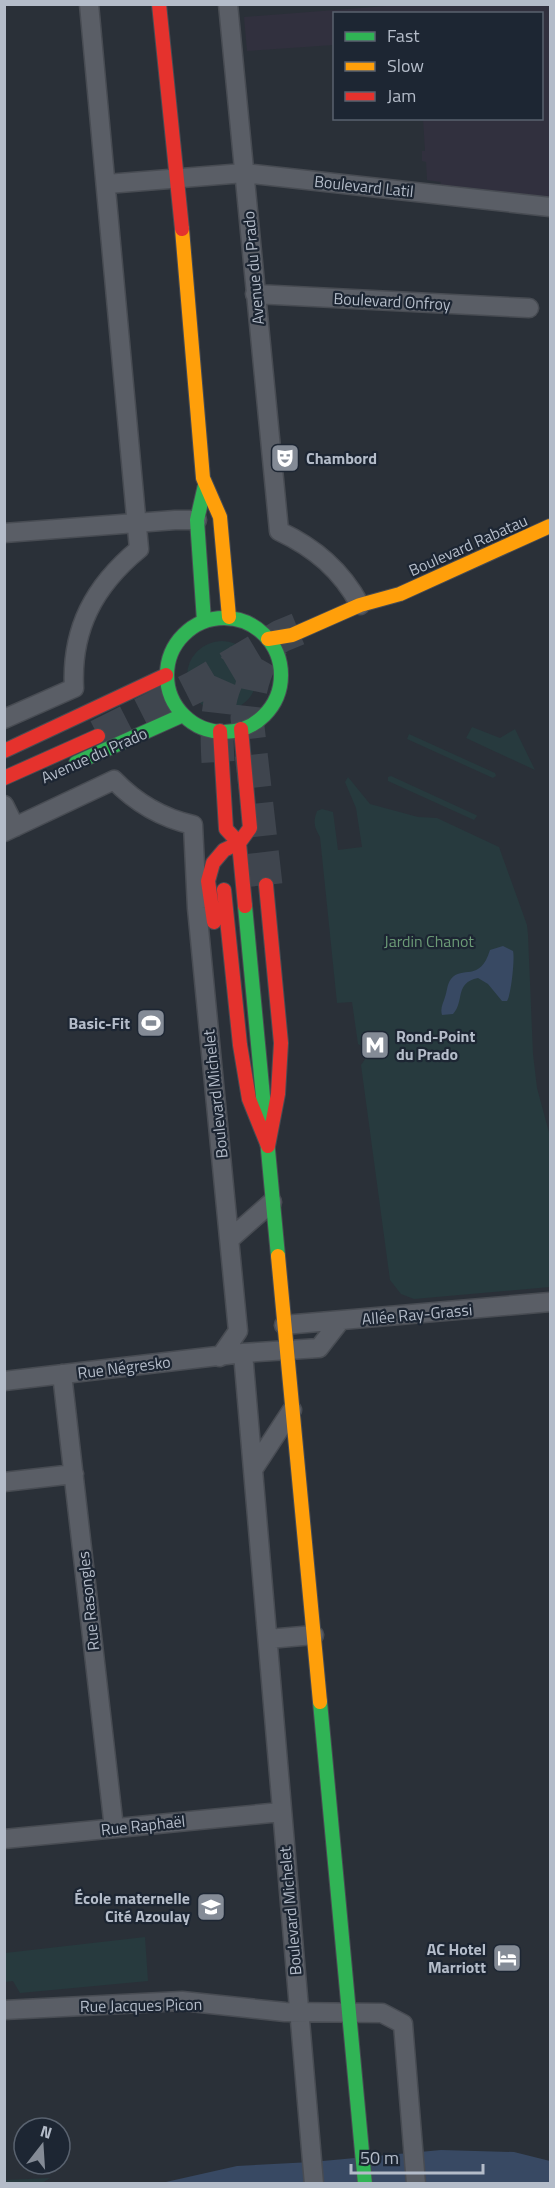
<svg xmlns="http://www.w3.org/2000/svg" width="555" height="2188" font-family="'Titillium Web',sans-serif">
<rect width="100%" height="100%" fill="#2a3038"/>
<path fill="#31303e" d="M 399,5 L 550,5 L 550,197 L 440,185 L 441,182 L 427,180 L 426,162 L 422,161 L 422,151 L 425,151 L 423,119 L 542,118 L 542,14 L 334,14 L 334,45 L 247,51 L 244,17 Z"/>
<path fill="#273a3e" d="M187 676a35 35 0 1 1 70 0a35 35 0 1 1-70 0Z
M 472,727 L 500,738 L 515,729 L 535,770 L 466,738 Z
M 409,734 L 495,773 L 496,776 L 493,778 L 407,739 Z
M 391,776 L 476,815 L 477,816 L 474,820 L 388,781 L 388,777 Z
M 348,777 L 370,804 L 418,817 L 437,818 L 499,847 L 527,925 L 528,935 L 533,1054 L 537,1088 L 550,1136 L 550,1287 L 414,1299 L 401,1294 L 390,1280 L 361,1065 L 371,1051 L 358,1044 L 352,1002 L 337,1003 L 320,837 C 314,827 313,822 317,811 L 322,809 L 333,812 L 338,850 L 362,847 L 356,808 L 345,782 Z
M 145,1937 L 148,1981 L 20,1993 L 13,1981 L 5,1982 L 5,1953 Z
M 50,2178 L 42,2183 L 5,2183 L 5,2180 Z"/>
<path fill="#384963" d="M 503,946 L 513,951 C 515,958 511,996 507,1001 L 502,1001 L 488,984 L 478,978 C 454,983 465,1001 453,1014 L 442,1015 C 440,1008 443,1004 445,997 C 447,992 447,984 451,979 C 462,965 480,983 490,950 Z
M 441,2150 L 514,2152 L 550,2161 L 550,2183 L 157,2184 L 237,2166 L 312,2162 Z"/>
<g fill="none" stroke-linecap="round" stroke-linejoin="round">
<path stroke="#3f454e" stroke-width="33" stroke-dasharray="33 16" stroke-linecap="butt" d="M 98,736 L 195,687 L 281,636 L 298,629
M 218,762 C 216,726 215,686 242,658
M 266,885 L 247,718 C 249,690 255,662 275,642"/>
<g stroke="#484c53" stroke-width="21">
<path id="street" d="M 228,4 L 279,531 C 315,548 341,570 360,605
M 107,184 L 244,173 L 550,207
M 255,294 L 529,308
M 4,533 L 175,520 L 197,520
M 4,719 L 74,688 C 71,629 94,586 139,549 L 89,4
M 4,805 L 15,827
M 4,832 L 114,780 C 136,803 162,818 193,825 L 197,908 L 238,1331 L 220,1357
M 230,1239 L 272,1202
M 284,1325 L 550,1302
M 243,1353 L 314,2184
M 62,1374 L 114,1828
M 4,1381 L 243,1353 L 319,1348 L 340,1321
M 254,1468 L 292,1410
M 4,1482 L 74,1474
M 268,1639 L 314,1635
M 4,1839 L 281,1812
M 4,2010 L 182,2001 L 285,2012 L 382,2013 L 403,2024 L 416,2184"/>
</g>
<g stroke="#484c53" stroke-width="16">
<path id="fast" d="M167 675a57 57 0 1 1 114 0a57 57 0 1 1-114 0Z
M 204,621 L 197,520 L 205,485
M 76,763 L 183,715
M 245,906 L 278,1256
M 320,1702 L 365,2184"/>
</g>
<g stroke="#484c53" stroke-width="16">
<path id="slow" d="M 182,229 L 203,478 L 220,517 L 229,617
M 268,639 L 292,635 L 360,605 L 400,594 L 550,526
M 278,1256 L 320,1702"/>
</g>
<g stroke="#484c53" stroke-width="16">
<path id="jam" d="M 159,4 L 182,229
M 220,731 L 226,829 L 239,843 L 245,906
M 4,751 L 166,675
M 4,778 L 98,736
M 266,885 L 281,1043 L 278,1094 L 268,1146
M 224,890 L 240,1045 L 249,1099 L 268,1146
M 214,922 L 208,881 L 213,863 L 224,850 L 239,843 L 250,828 L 241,729"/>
</g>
<use href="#street" stroke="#5a5e66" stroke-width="18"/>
<use href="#fast" stroke="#30b455" stroke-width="14"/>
<use href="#slow" stroke="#ff9f0a" stroke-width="14"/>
<use href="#jam" stroke="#e5322d" stroke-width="14"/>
</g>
<defs>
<g id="theatre-square" transform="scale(1.5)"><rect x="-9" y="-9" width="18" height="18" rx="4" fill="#848b96" stroke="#1d2633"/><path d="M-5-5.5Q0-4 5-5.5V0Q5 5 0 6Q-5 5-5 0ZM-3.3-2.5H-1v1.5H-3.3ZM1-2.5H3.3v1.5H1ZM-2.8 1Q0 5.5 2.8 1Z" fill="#fff"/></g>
<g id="stadium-square" transform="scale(1.5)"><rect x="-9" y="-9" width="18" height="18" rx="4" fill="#848b96" stroke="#1d2633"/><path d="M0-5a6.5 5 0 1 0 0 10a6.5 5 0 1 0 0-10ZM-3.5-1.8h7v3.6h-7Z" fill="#fff"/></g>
<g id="metro-square" transform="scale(1.5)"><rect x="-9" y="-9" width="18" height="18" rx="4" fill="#848b96" stroke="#1d2633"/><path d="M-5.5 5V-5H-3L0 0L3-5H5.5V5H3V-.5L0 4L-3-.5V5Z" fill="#fff"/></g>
<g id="school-square" transform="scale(1.5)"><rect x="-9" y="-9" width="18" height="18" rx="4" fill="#848b96" stroke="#1d2633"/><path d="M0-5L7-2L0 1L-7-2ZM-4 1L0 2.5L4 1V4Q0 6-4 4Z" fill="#fff"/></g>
<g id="hotel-square" transform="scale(1.5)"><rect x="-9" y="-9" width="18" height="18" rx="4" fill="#848b96" stroke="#1d2633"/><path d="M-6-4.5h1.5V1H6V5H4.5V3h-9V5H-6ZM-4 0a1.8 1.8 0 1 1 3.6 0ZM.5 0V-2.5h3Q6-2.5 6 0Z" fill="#fff"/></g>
</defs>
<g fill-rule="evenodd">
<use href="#theatre-square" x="285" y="458"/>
<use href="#stadium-square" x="151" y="1023"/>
<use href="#metro-square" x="375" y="1045"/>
<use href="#school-square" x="211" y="1907"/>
<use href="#hotel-square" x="507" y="1958"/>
</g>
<g text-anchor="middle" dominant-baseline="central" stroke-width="4.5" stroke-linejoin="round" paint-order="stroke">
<g font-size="16" fill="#b4bcc9" stroke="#1d2633">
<text transform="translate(364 186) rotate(6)">Boulevard Latil</text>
<text transform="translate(253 268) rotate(-95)">Avenue du Prado</text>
<text transform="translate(392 301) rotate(3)">Boulevard Onfroy</text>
<text transform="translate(468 545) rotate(-24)">Boulevard Rabatau</text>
<text transform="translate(94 755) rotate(-24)">Avenue du Prado</text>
<text transform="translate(215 1094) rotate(-96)">Boulevard Michelet</text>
<text transform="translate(417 1314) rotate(-5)">Allée Ray-Grassi</text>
<text transform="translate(124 1367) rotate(-7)">Rue Négresko</text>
<text transform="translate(88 1601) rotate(-96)">Rue Rasongles</text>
<text transform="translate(143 1825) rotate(-6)">Rue Raphaël</text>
<text transform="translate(290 1911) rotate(-95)">Boulevard Michelet</text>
<text transform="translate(141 2005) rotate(-1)">Rue Jacques Picon</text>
</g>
<g font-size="16" font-weight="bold" fill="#b4bcc9" stroke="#1d2633" text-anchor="end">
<text x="306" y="458" text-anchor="start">Chambord</text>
<text x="130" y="1023">Basic-Fit</text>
<text x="396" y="1036" text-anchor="start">Rond-Point<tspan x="396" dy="18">du Prado</tspan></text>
<text x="190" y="1898">École maternelle<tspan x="190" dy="18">Cité Azoulay</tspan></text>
<text x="486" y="1949">AC Hotel<tspan x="486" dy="18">Marriott</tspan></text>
</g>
<g font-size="16" fill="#6b9a76" stroke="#1d2633">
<text x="429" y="941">Jardin Chanot</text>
</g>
</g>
<rect width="555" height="2188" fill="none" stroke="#b4bcc9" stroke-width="12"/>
<rect x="333" y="12" width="210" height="108" fill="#1d2633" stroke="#59626f" stroke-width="1.5"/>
<rect x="345" y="32" width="30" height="9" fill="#30b455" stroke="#59626f" stroke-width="1.5"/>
<text x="387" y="42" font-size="18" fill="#b4bcc9">Fast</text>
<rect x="345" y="62" width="30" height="9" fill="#ff9f0a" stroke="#59626f" stroke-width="1.5"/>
<text x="387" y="72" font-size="18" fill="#b4bcc9">Slow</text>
<rect x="345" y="92" width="30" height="9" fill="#e5322d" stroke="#59626f" stroke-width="1.5"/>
<text x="387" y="102" font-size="18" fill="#b4bcc9">Jam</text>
<g transform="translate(42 2146) rotate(17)"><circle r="28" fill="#1d2633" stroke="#59626f" stroke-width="1.5"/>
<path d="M0-4.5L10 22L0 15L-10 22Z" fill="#848b96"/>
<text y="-9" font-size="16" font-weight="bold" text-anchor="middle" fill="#b4bcc9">N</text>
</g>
<path d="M351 2164v9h132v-9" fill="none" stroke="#b4bcc9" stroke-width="3"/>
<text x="360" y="2164" font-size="18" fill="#b4bcc9" stroke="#1d2633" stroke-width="4.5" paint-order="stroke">50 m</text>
</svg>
